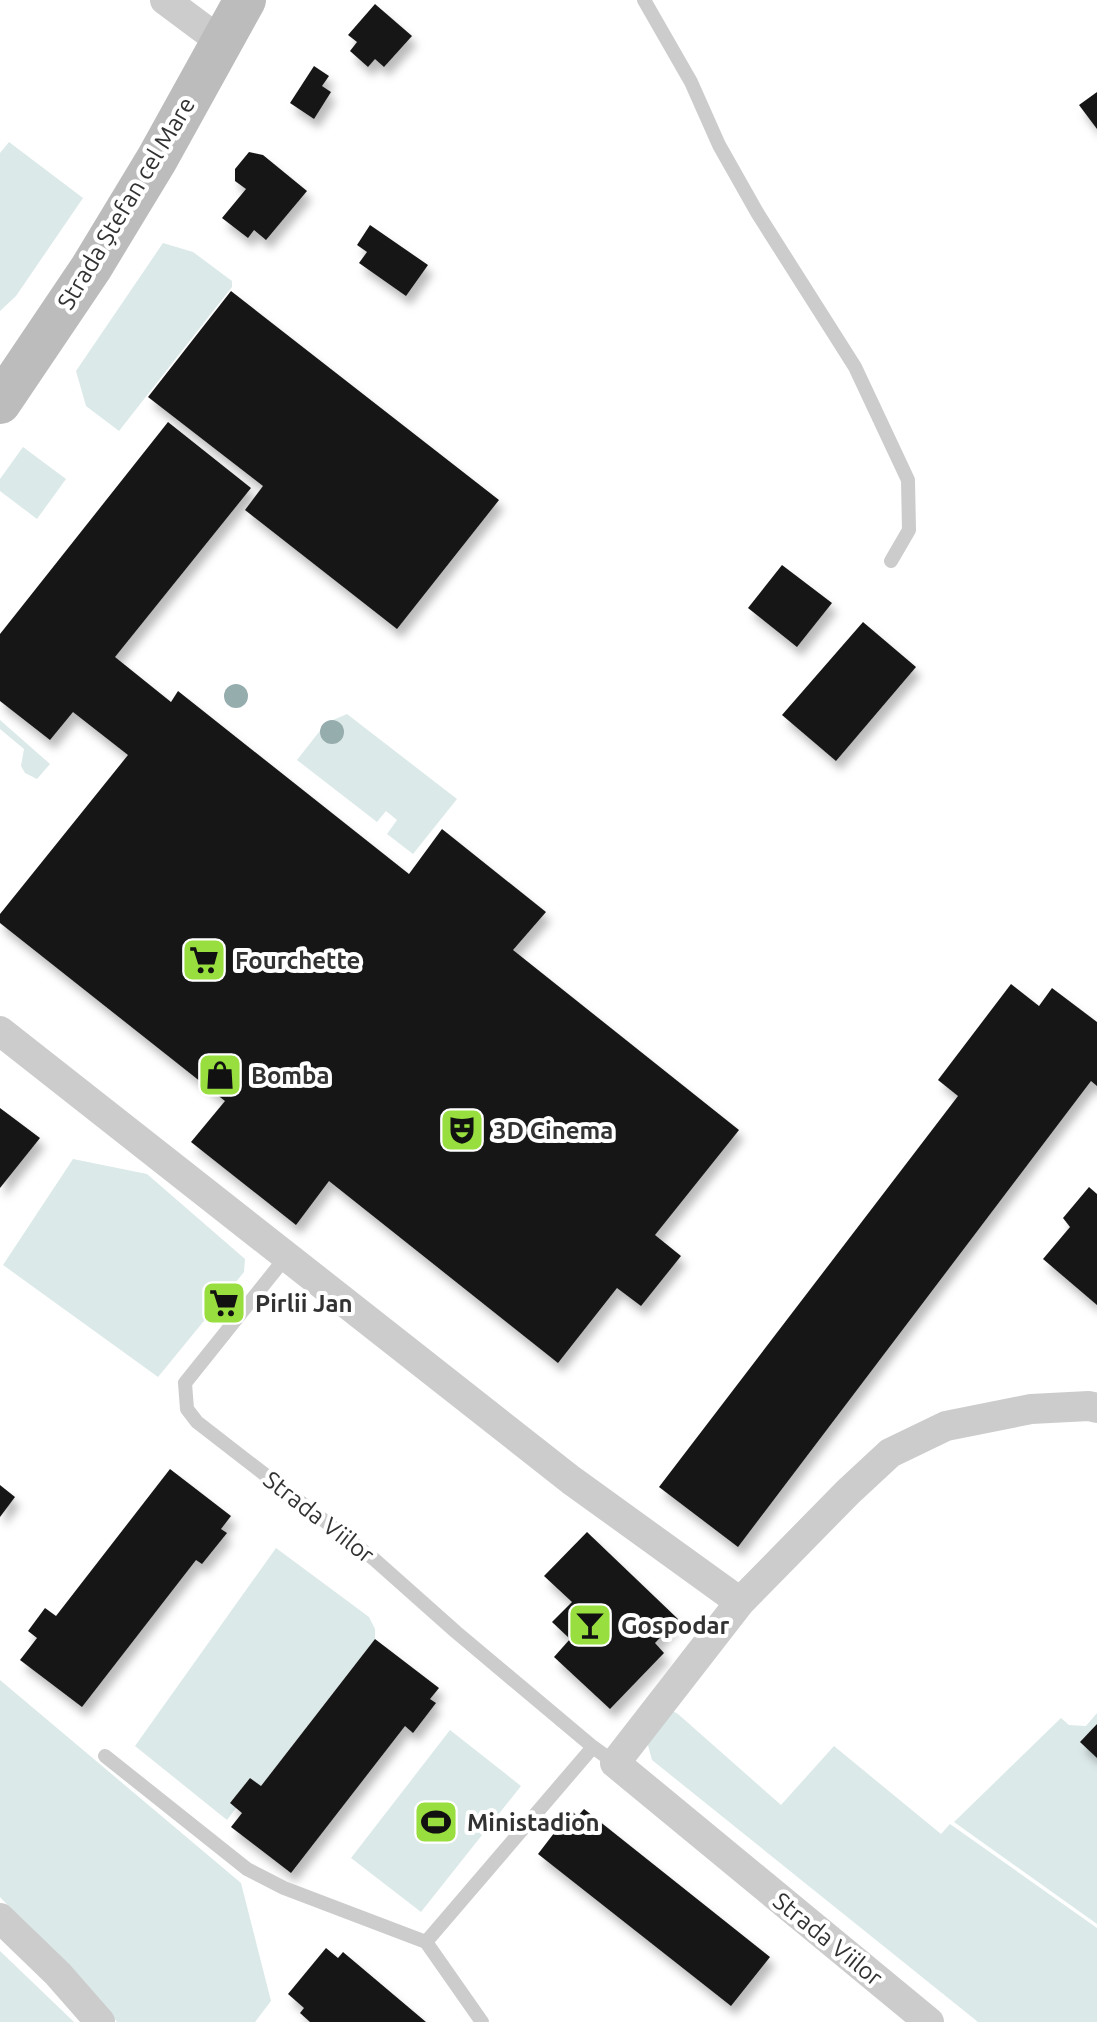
<svg xmlns="http://www.w3.org/2000/svg" width="1097" height="2022" font-family="Ubuntu,sans-serif">
<defs>
<filter id="shadow"><feDropShadow dx="5" dy="9" stdDeviation="4" flood-color="#0004"/></filter>
</defs>
<rect width="100%" height="100%" fill="#fff"/>
<path fill="#dbe9e8" d="M 9,142 L 83,198 L 16,296 L 0,311 L 0,153 Z
M 163,243 L 193,252 L 232,281 L 232,287 L 119,431 L 86,406 L 76,371 Z
M 23,447 L 66,479 L 37,519 L 0,491 L 0,479 Z
M 347,714 L 457,799 L 413,854 L 387,834 L 397,820 L 386,811 L 377,822 L 297,760 L 326,723 Z
M 0,720 L 50,764 L 37,779 L 25,773 L 21,766 L 24,749 L 0,729 Z
M 73,1159 L 147,1174 L 245,1259 L 244,1272 L 158,1377 L 3,1265 Z
M 276,1548 L 369,1617 L 375,1629 L 375,1639 L 261,1786 L 250,1778 L 230,1803 L 236,1808 L 227,1820 L 135,1746 Z
M 0,1680 L 241,1883 L 271,2001 L 255,2022 L 117,2022 L 0,1897 Z
M 669,1709 L 678,1714 L 781,1805 L 834,1746 L 941,1834 L 950,1824 L 1097,1928 L 1097,2022 L 978,2022 L 652,1760 L 646,1738 Z
M 1097,1713 L 1097,1924 L 954,1822 L 1061,1718 L 1069,1725 L 1086,1726 Z
M 450,1730 L 521,1786 L 421,1912 L 351,1858 Z
M 0,1951 L 74,2022 L 0,2022 Z"/>
<path fill="#191919" filter="url(#shadow)" d="M 375,4 L 412,36 L 384,67 L 375,59 L 368,67 L 350,51 L 357,42 L 348,35 Z
M 314,66 L 329,76 L 322,86 L 331,92 L 314,119 L 290,103 Z
M 1097,92 L 1097,129 L 1079,105 Z
M 249,152 L 263,155 L 307,191 L 266,240 L 254,230 L 248,238 L 222,218 L 246,189 L 235,181 L 235,169 Z
M 370,225 L 428,265 L 406,296 L 359,263 L 367,252 L 357,245 Z
M 231,291 L 499,500 L 397,629 L 245,510 L 263,486 L 148,397 Z
M 168,422 L 251,488 L 115,657 L 171,702 L 178,691 L 409,874 L 442,829 L 546,912 L 513,950 L 739,1130 L 655,1235 L 681,1256 L 641,1306 L 617,1288 L 558,1363 L 329,1181 L 296,1225 L 191,1142 L 225,1101 L 0,923 L 0,914 L 128,755 L 73,712 L 50,740 L 0,701 L 0,634 Z
M 782,565 L 832,603 L 797,647 L 748,608 Z
M 863,622 L 916,667 L 836,761 L 782,715 Z
M 1011,984 L 1039,1006 L 1052,988 L 1097,1022 L 1097,1086 L 1091,1081 L 738,1547 L 659,1487 L 958,1096 L 938,1080 Z
M 0,1108 L 40,1138 L 0,1188 Z
M 1089,1187 L 1097,1194 L 1097,1305 L 1043,1259 L 1070,1227 L 1063,1218 Z
M 170,1469 L 231,1516 L 221,1529 L 227,1533 L 202,1564 L 196,1560 L 82,1707 L 20,1660 L 37,1638 L 28,1631 L 45,1608 L 56,1616 Z
M 0,1485 L 15,1497 L 0,1517 Z
M 587,1532 L 678,1619 L 655,1643 L 664,1653 L 610,1709 L 554,1657 L 570,1639 L 552,1622 L 572,1602 L 544,1576 Z
M 375,1639 L 439,1688 L 430,1699 L 436,1703 L 413,1733 L 405,1726 L 291,1873 L 231,1827 L 242,1813 L 230,1803 L 250,1778 L 261,1786 Z
M 1097,1724 L 1097,1758 L 1080,1742 Z
M 584,1809 L 770,1957 L 731,2006 L 538,1854 L 571,1811 L 578,1816 Z
M 326,1948 L 338,1958 L 343,1952 L 426,2022 L 310,2022 L 300,2013 L 304,2008 L 288,1994 Z"/>
<g fill="none" stroke-linecap="round" stroke-linejoin="round">
<path stroke="#ccc" stroke-width="14" d="M 644,0 L 691,82 L 719,145 L 758,214 L 855,367 L 908,480 L 909,530 L 891,561
M 286,1257 L 185,1383 L 187,1409 L 197,1422 L 375,1560 L 456,1632 L 593,1747
M 105,1756 L 247,1869 L 284,1888 L 426,1942
M 482,2022 L 426,1942 L 593,1747 L 615,1763"/>
<path stroke="#ccc" stroke-width="30" d="M 165,0 L 220,41
M 0,1031 L 571,1480 L 740,1602 L 615,1763 L 929,2022
M 740,1602 L 848,1492 L 890,1453 L 946,1426 L 1031,1409 L 1089,1406 L 1097,1408
M 0,1918 L 58,1974 L 100,2022"/>
<path stroke="#bcbcbc" stroke-width="42" d="M 0,403 L 91,268 L 157,159 L 245,0"/>
</g>
<g fill="#96adae">
<circle cx="236" cy="696" r="12"/>
<circle cx="332" cy="732" r="12"/>
</g>
<defs>
<g id="supermarket-square" transform="scale(2.3)"><rect x="-9" y="-9" width="18" height="18" rx="4" fill="#97de3e" stroke="#fff"/><path d="M-6-5.5h2.5l.6 2H6L4.5 2H-2.5L-4.4-4H-6ZM-1.5 3.2a1.3 1.3 0 1 0 .1 0ZM3 3.2a1.3 1.3 0 1 0 .1 0Z" fill="#111"/></g>
<g id="shop-square" transform="scale(2.3)"><rect x="-9" y="-9" width="18" height="18" rx="4" fill="#97de3e" stroke="#fff"/><path d="M-5-2.5h2.3a2.7 3.5 0 0 1 5.4 0H5L5.5 6h-11ZM-1.5-2.5h3a1.5 2.3 0 0 0-3 0Z" fill="#111"/></g>
<g id="theatre-square" transform="scale(2.3)"><rect x="-9" y="-9" width="18" height="18" rx="4" fill="#97de3e" stroke="#fff"/><path d="M-5-5.5Q0-4 5-5.5V0Q5 5 0 6Q-5 5-5 0ZM-3.3-2.5H-1v1.5H-3.3ZM1-2.5H3.3v1.5H1ZM-2.8 1Q0 5.5 2.8 1Z" fill="#111"/></g>
<g id="bar-square" transform="scale(2.3)"><rect x="-9" y="-9" width="18" height="18" rx="4" fill="#97de3e" stroke="#fff"/><path d="M-6-5H6L.8 .8V4.5H3.5V6h-7V4.5H-.8V.8Z" fill="#111"/></g>
<g id="stadium-square" transform="scale(2.3)"><rect x="-9" y="-9" width="18" height="18" rx="4" fill="#97de3e" stroke="#fff"/><path d="M0-5a6.5 5 0 1 0 0 10a6.5 5 0 1 0 0-10ZM-3.5-1.8h7v3.6h-7Z" fill="#111"/></g>
</defs>
<g fill-rule="evenodd">
<use href="#supermarket-square" x="204" y="960"/>
<use href="#shop-square" x="220" y="1075"/>
<use href="#theatre-square" x="462" y="1130"/>
<use href="#supermarket-square" x="224" y="1303"/>
<use href="#bar-square" x="590" y="1625"/>
<use href="#stadium-square" x="436" y="1822"/>
</g>
<g text-anchor="middle" dominant-baseline="central" stroke-width="8" stroke-linejoin="round" paint-order="stroke">
<g font-size="24" fill="#323232" stroke="#fff">
<text transform="translate(126 203) rotate(-59)">Strada Ștefan cel Mare</text>
<text transform="translate(319 1517) rotate(38)">Strada Viilor</text>
<text transform="translate(828 1939) rotate(39)">Strada Viilor</text>
</g>
<g font-size="24" font-weight="bold" fill="#323232" stroke="#fff" text-anchor="start">
<text x="235" y="960">Fourchette</text>
<text x="251" y="1075">Bomba</text>
<text x="493" y="1130">3D Cinema</text>
<text x="255" y="1303">Pirlii Jan</text>
<text x="621" y="1625">Gospodar</text>
<text x="467" y="1822">Ministadion</text>
</g>
</g>
</svg>
